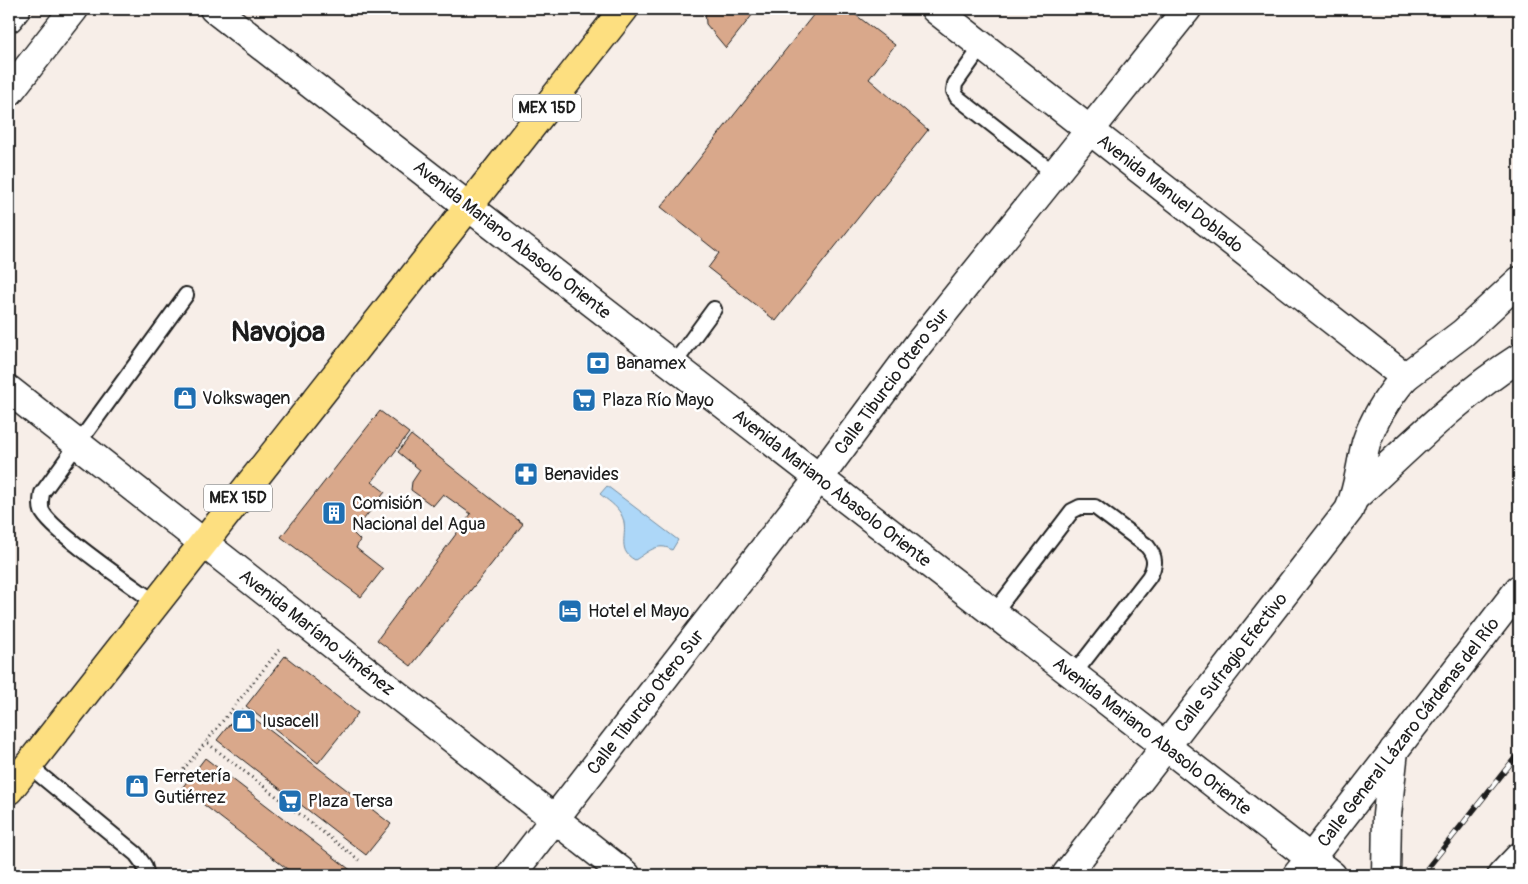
<svg xmlns="http://www.w3.org/2000/svg" width="1528" height="884" font-family="Pangolin,sans-serif">
<rect width="100%" height="100%" fill="#f7eee8"/>
<filter id="ink" filterUnits="userSpaceOnUse"><feTurbulence type="fractalNoise" baseFrequency=".02" numOctaves="2"/><feDisplacementMap in="SourceGraphic" scale="10" xChannelSelector="R" yChannelSelector="G"/><feConvolveMatrix kernelMatrix="1 2 1 2 8 2 1 2 1" color-interpolation-filters="sRGB"/></filter>
<g filter="url(#ink)">
<path fill="#add7f8" stroke="#738ca0" d="M 607,486 L 678,540 L 672,550 C 658,541 647,553 635,560 C 614,549 631,532 621,514 C 616,505 607,500 600,494 Z"/>
<path fill="#d9a88b" stroke="#1c1c1c" d="M 705,9 L 757,9 L 726,48 L 706,24 Z
M 818,9 L 848,9 L 895,45 L 869,79 L 928,130 L 776,321 L 708,268 L 719,253 L 661,207 Z
M 380,411 L 409,433 L 372,482 L 385,492 L 353,533 L 360,540 L 356,548 L 383,569 L 361,597 L 281,537 Z
M 411,435 L 523,524 L 411,666 L 377,640 L 471,514 L 443,494 L 433,506 L 411,490 L 412,482 L 420,470 L 398,452 Z
M 285,656 L 358,713 L 318,763 L 246,706 Z
M 242,709 L 391,824 L 366,855 L 217,740 Z
M 205,758 L 353,872 L 350,875 L 295,875 L 182,788 Z"/>
<g fill="none" stroke-linecap="round" stroke-linejoin="round">
<g stroke="#1c1c1c" stroke-width="18">
<path id="service" d="M 982,46 L 955,84 L 954,91 L 957,97 L 1055,174
M 673,365 L 714,309
M 156,603 C 134,587 51,531 42,511 C 40,506 41,499 42,493 L 186,295
M 994,613 L 1072,511 L 1080,507 L 1095,507 L 1147,546 C 1156,557 1156,565 1149,577 L 1073,675
M 28,765 L 136,854 L 144,865 L 147,875"/>
</g>
<g stroke="#1c1c1c" stroke-width="31">
<g id="minor">
<path id="s1" d="M 935,9 L 1405,377"/>
<path id="s2" d="M 9,390 L 626,875"/>
<path d="M 1356,496 C 1408,448 1459,396 1519,358"/>
<path id="s3" d="M 511,875 L 819,478"/>
<path id="s4" d="M 1066,875 L 1349,510 C 1359,488 1360,466 1366,443 C 1374,418 1388,397 1405,377 L 1463,333 L 1519,281"/>
<path d="M 1297,875 L 1311,858"/>
<path d="M 1502,875 L 1519,857"/>
</g>
</g>
<g stroke="#1c1c1c" stroke-width="31">
<g id="tertiary">
<path d="M 214,9 L 469,207"/>
<path d="M 9,18 L 16,9"/>
<path d="M 9,92 L 74,9"/>
<path id="s5" d="M 819,478 L 920,342 L 1187,9"/>
<path id="s6" d="M 1311,858 L 1519,589"/>
</g>
</g>
<g stroke="#1c1c1c" stroke-width="31">
<g id="secondary">
<path id="s7" d="M 469,207 L 1332,875"/>
<path d="M 1386,875 L 1387,815 L 1394,750"/>
</g>
</g>
<g stroke="#1c1c1c" stroke-width="31">
<path id="trunk" d="M 9,790 L 624,9"/>
</g>
<path stroke="#1c1c1c" stroke-width="3" stroke-dasharray="1 4" stroke-linecap="butt" d="M 279,650 L 206,742 L 359,860
M 174,781 L 206,742"/>
<use href="#service" stroke="#fff" stroke-width="14"/>
<use href="#minor" stroke="#fff" stroke-width="28"/>
<use href="#tertiary" stroke="#fff" stroke-width="28"/>
<use href="#secondary" stroke="#fff" stroke-width="28"/>
<use href="#trunk" stroke="#fddf80" stroke-width="28"/>
<g stroke="#1c1c1c" stroke-width="5.5">
<path id="rail" d="M 1422,875 L 1519,753"/>
</g>
<use href="#rail" stroke="#fff" stroke-width="4" stroke-dasharray="11" stroke-linecap="butt"/>
</g>
</g>
<defs>
<g id="bank-square" transform="scale(1.25)"><rect x="-9" y="-9" width="18" height="18" rx="4" fill="#1f6fb2" stroke="#fff"/><path d="M-6-4H6V4H-6ZM0-2.3a2.3 2.3 0 1 0 0 4.6a2.3 2.3 0 1 0 0-4.6Z" fill="#fff"/></g>
<g id="shop-square" transform="scale(1.25)"><rect x="-9" y="-9" width="18" height="18" rx="4" fill="#1f6fb2" stroke="#fff"/><path d="M-5-2.5h2.3a2.7 3.5 0 0 1 5.4 0H5L5.5 6h-11ZM-1.5-2.5h3a1.5 2.3 0 0 0-3 0Z" fill="#fff"/></g>
<g id="supermarket-square" transform="scale(1.25)"><rect x="-9" y="-9" width="18" height="18" rx="4" fill="#1f6fb2" stroke="#fff"/><path d="M-6-5.5h2.5l.6 2H6L4.5 2H-2.5L-4.4-4H-6ZM-1.5 3.2a1.3 1.3 0 1 0 .1 0ZM3 3.2a1.3 1.3 0 1 0 .1 0Z" fill="#fff"/></g>
<g id="pharmacy-square" transform="scale(1.25)"><rect x="-9" y="-9" width="18" height="18" rx="4" fill="#1f6fb2" stroke="#fff"/><path d="M-2-6h4v4h4v4h-4v4h-4v-4h-4v-4h4Z" fill="#fff"/></g>
<g id="building-square" transform="scale(1.25)"><rect x="-9" y="-9" width="18" height="18" rx="4" fill="#1f6fb2" stroke="#fff"/><path d="M-4-6H4V6H1V3H-1V6H-4ZM-2.5-4.3h1.7v1.8h-1.7ZM.8-4.3h1.7v1.8H.8ZM-2.5-1h1.7V.8h-1.7ZM.8-1h1.7V.8H.8Z" fill="#fff"/></g>
<g id="hotel-square" transform="scale(1.25)"><rect x="-9" y="-9" width="18" height="18" rx="4" fill="#1f6fb2" stroke="#fff"/><path d="M-6-4.5h1.5V1H6V5H4.5V3h-9V5H-6ZM-4 0a1.8 1.8 0 1 1 3.6 0ZM.5 0V-2.5h3Q6-2.5 6 0Z" fill="#fff"/></g>
</defs>
<g fill-rule="evenodd">
<use href="#bank-square" x="598" y="363"/>
<use href="#shop-square" x="185" y="398"/>
<use href="#supermarket-square" x="584" y="400"/>
<use href="#pharmacy-square" x="526" y="474"/>
<use href="#building-square" x="334" y="513"/>
<use href="#hotel-square" x="570" y="611"/>
<use href="#shop-square" x="244" y="721"/>
<use href="#shop-square" x="137" y="786"/>
<use href="#supermarket-square" x="290" y="801"/>
</g>
<g text-anchor="middle" dominant-baseline="central" stroke-width="5" stroke-linejoin="round" paint-order="stroke">
<g fill="#fff" stroke="#606060" stroke-width="1">
<rect x="513" y="94.5" width="68" height="27" rx="4"/>
<rect x="204" y="484.5" width="68" height="27" rx="4"/>
</g>
<g font-size="16" font-weight="bold" fill="#1c1c1c">
<text x="547" y="108">MEX 15D</text>
<text x="238" y="498">MEX 15D</text>
</g>
<g font-size="18" fill="#1c1c1c" stroke="#fff">
<text stroke="none"><textPath href="#s1" startOffset="299">Avenida Manuel Doblado</textPath></text>
<text transform="translate(512 240) rotate(38)">Avenida Mariano Abasolo Oriente</text>
<text stroke="none"><textPath href="#s5" startOffset="121">Calle Tiburcio Otero Sur</textPath></text>
<text stroke="none"><textPath href="#s7" startOffset="459">Avenida Mariano Abasolo Oriente</textPath></text>
<text stroke="none"><textPath href="#s2" startOffset="392">Avenida Maríano Jiménez</textPath></text>
<text stroke="none"><textPath href="#s4" startOffset="269">Calle Sufragio Efectivo</textPath></text>
<text stroke="none"><textPath href="#s3" startOffset="219">Calle Tiburcio Otero Sur</textPath></text>
<text stroke="none"><textPath href="#s6" startOffset="159">Calle General Lázaro Cárdenas del Río</textPath></text>
<text stroke="none"><textPath href="#s7" startOffset="864">Avenida Mariano Abasolo Oriente</textPath></text>
</g>
<g font-size="18" fill="#1c1c1c" stroke="#fff" text-anchor="start">
<text x="616" y="363">Banamex</text>
<text x="202" y="398">Volkswagen</text>
<text x="602" y="400">Plaza Río Mayo</text>
<text x="544" y="474">Benavides</text>
<text x="352" y="503">Comisión<tspan x="352" dy="21">Nacional del Agua</tspan></text>
<text x="588" y="611">Hotel el Mayo</text>
<text x="262" y="721">Iusacell</text>
<text x="154" y="776">Ferretería<tspan x="154" dy="21">Gutiérrez</tspan></text>
<text x="308" y="801">Plaza Tersa</text>
</g>
<g font-size="28" font-weight="bold" fill="#1c1c1c" stroke="#fff">
<text x="278" y="332">Navojoa</text>
</g>
</g>
<rect width="1528" height="884" fill="none" stroke="#fff" stroke-width="30"/>
<rect x="15" y="15" width="1498" height="854" fill="none" stroke="#1c1c1c" stroke-width="2" filter="url(#ink)"/>
</svg>
